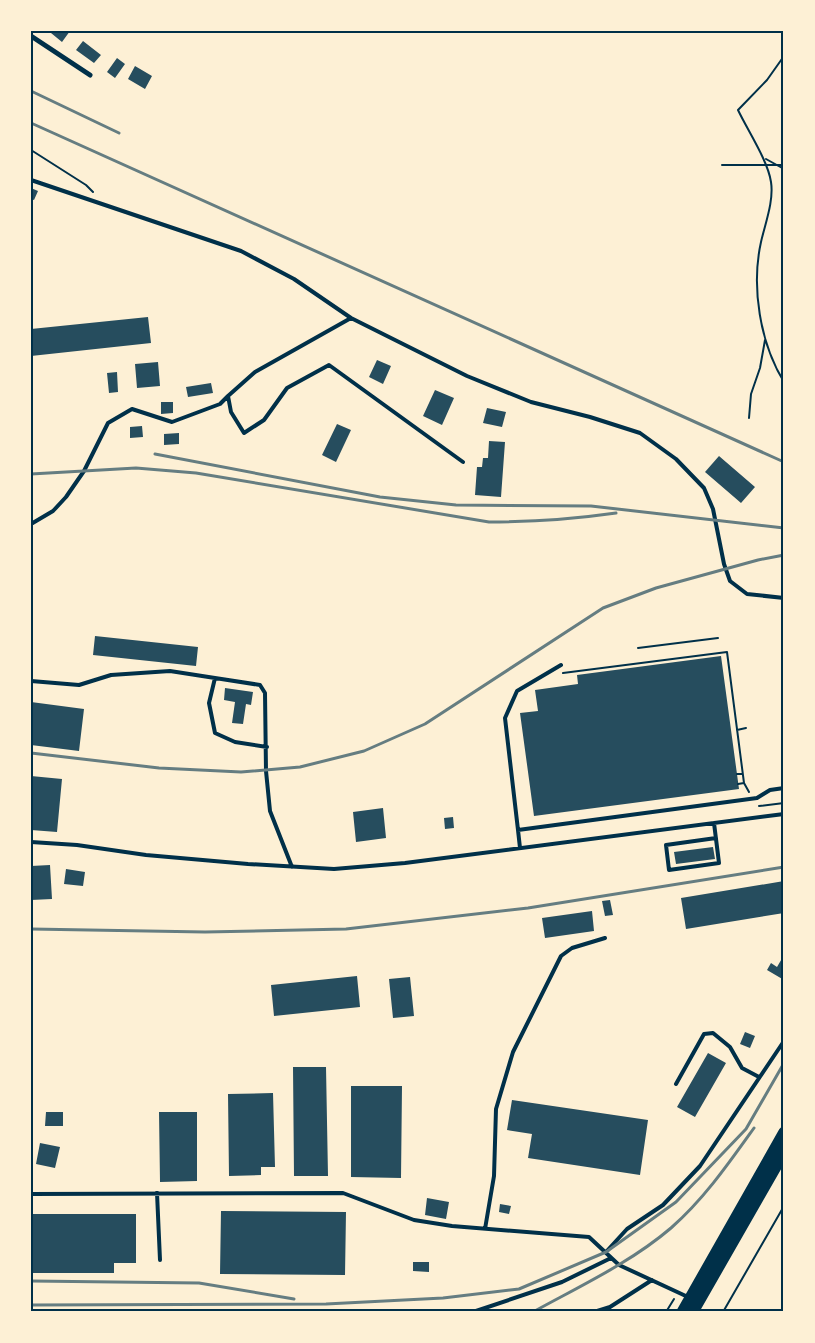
<svg xmlns="http://www.w3.org/2000/svg" width="815" height="1343" font-family="Rubik,sans-serif">
<rect width="100%" height="100%" fill="#fdf0d5"/>
<path fill="#264d5e" d="M 52,31 L 70,31 L 62,42 L 51,33 Z
M 83,41 L 101,55 L 94,63 L 76,50 Z
M 117,58 L 125,64 L 115,78 L 107,72 Z
M 135,66 L 152,76 L 145,89 L 128,79 Z
M 31,188 L 38,191 L 34,200 L 31,199 Z
M 148,317 L 151,343 L 31,356 L 31,329 Z
M 377,360 L 391,366 L 383,384 L 369,377 Z
M 158,362 L 160,386 L 137,388 L 135,364 Z
M 117,372 L 118,392 L 109,393 L 107,373 Z
M 211,383 L 213,393 L 188,397 L 186,387 Z
M 435,390 L 454,398 L 442,425 L 423,416 Z
M 161,402 L 173,402 L 173,413 L 161,414 Z
M 487,408 L 506,412 L 502,427 L 483,423 Z
M 337,424 L 351,430 L 336,462 L 322,455 Z
M 142,426 L 143,437 L 130,438 L 130,427 Z
M 179,433 L 179,444 L 164,445 L 164,434 Z
M 489,441 L 505,442 L 501,497 L 475,495 L 477,467 L 482,467 L 483,458 L 488,458 Z
M 719,456 L 755,487 L 741,503 L 705,472 Z
M 95,636 L 198,647 L 196,666 L 93,655 Z
M 721,656 L 739,789 L 534,816 L 520,713 L 538,711 L 535,690 L 578,684 L 577,675 Z
M 225,688 L 253,692 L 251,705 L 246,704 L 243,724 L 232,723 L 235,702 L 224,700 Z
M 31,702 L 84,709 L 79,751 L 31,745 Z
M 31,776 L 62,779 L 57,832 L 31,830 Z
M 383,808 L 386,838 L 356,842 L 353,812 Z
M 453,817 L 454,828 L 445,829 L 444,818 Z
M 713,847 L 715,859 L 676,864 L 674,852 Z
M 50,865 L 52,899 L 31,900 L 31,866 Z
M 66,869 L 85,872 L 83,886 L 64,884 Z
M 784,881 L 784,913 L 686,929 L 681,898 Z
M 610,900 L 613,915 L 605,916 L 602,901 Z
M 592,911 L 594,931 L 545,938 L 542,918 Z
M 784,955 L 784,980 L 767,970 L 771,963 L 777,967 Z
M 357,976 L 360,1007 L 274,1016 L 271,985 Z
M 410,977 L 414,1016 L 393,1018 L 389,979 Z
M 745,1032 L 755,1036 L 750,1048 L 740,1044 Z
M 708,1053 L 726,1063 L 695,1117 L 677,1107 Z
M 293,1067 L 326,1067 L 328,1176 L 294,1176 Z
M 351,1086 L 402,1086 L 401,1178 L 351,1177 Z
M 273,1093 L 275,1167 L 261,1167 L 261,1175 L 229,1176 L 228,1094 Z
M 512,1100 L 648,1120 L 640,1175 L 528,1158 L 532,1134 L 507,1130 Z
M 46,1112 L 63,1112 L 63,1126 L 45,1126 Z
M 159,1112 L 197,1112 L 197,1181 L 160,1182 Z
M 40,1143 L 60,1147 L 55,1168 L 36,1164 Z
M 427,1198 L 449,1202 L 446,1219 L 425,1215 Z
M 500,1204 L 511,1206 L 509,1214 L 499,1212 Z
M 221,1211 L 346,1212 L 345,1275 L 220,1274 Z
M 31,1214 L 136,1214 L 136,1263 L 114,1263 L 114,1273 L 31,1273 Z
M 413,1262 L 429,1262 L 429,1272 L 413,1271 Z"/>
<g fill="none" stroke-linecap="round" stroke-linejoin="round">
<path stroke="#003049" stroke-width="2" d="M 784,56 L 767,80 L 738,110 C 748,131 768,161 771,182 C 774,201 765,224 761,242 C 751,287 760,343 784,382
M 31,150 L 86,185 L 93,192
M 766,159 L 784,169
M 722,165 L 784,165
M 749,418 L 751,394 L 760,368 L 765,340
M 638,648 L 718,638
M 563,673 L 727,652 L 744,783 L 749,792
M 737,730 L 746,728
M 737,774 L 742,774
M 738,784 L 744,783
M 759,806 L 784,803
M 666,1312 L 674,1299
M 723,1312 L 784,1206"/>
<path stroke="#003049" stroke-width="4" d="M 31,180 L 241,251 L 294,279 L 351,318 L 467,376 L 531,402 L 590,417 L 640,433 L 676,459 L 704,488 L 713,509 L 724,564 L 730,581 L 747,594 L 784,598
M 351,318 L 255,372 L 228,396 L 231,412 L 244,433 L 264,420 L 287,388 L 329,365 L 463,462
M 31,524 L 53,511 L 66,497 L 84,471 L 108,423 L 132,409 L 172,422 L 220,404 L 228,396
M 561,665 L 517,691 L 505,718 L 518,830 L 757,798 L 770,790 L 784,788
M 31,681 L 79,685 L 111,675 L 170,671 L 215,678
M 267,747 L 235,742 L 215,733 L 209,703 L 215,678 L 260,685 L 265,693 L 266,771 L 270,811 L 292,867
M 714,823 L 719,863 L 669,870 L 666,845 L 716,838
M 518,830 L 520,848
M 31,842 L 77,845 L 146,855 L 248,864 L 334,869 L 405,863 L 784,814
M 676,1084 L 704,1034 L 713,1033 L 730,1047 L 742,1068 L 759,1077
M 157,1193 L 160,1260
M 31,1194 L 343,1193 L 414,1220 L 452,1226 L 589,1237 L 619,1265 L 688,1297
M 485,1229 L 494,1176 L 496,1109 L 513,1052 L 561,956 L 572,948 L 605,938
M 606,1252 L 627,1229 L 663,1205 L 700,1166 L 784,1041
M 473,1312 L 562,1282 L 611,1258
M 594,1312 L 610,1307 L 652,1280"/>
<path stroke="#003049" stroke-width="5" d="M 31,36 L 90,75"/>
<path stroke="#003049" stroke-width="11" d="M 682,1312 L 784,1132
M 693,1312 L 784,1153"/>
<path stroke="#657d81" stroke-width="3" d="M 31,91 L 119,133
M 31,123 L 784,462
M 155,454 L 380,497 L 456,505 L 591,506 L 784,528
M 31,474 L 136,468 L 196,473 L 489,522 C 532,522 574,519 616,513
M 31,753 L 159,768 L 241,772 L 300,767 L 364,751 L 425,724 L 603,608 L 656,588 L 758,560 L 784,555
M 31,929 L 205,932 L 346,929 L 528,908 L 784,867
M 31,1281 L 199,1283 L 294,1299
M 31,1305 L 326,1304 L 443,1298 L 519,1289 L 606,1252 L 676,1202 L 746,1129 L 784,1063
M 533,1312 C 580,1286 630,1263 671,1228 C 704,1199 729,1163 754,1128"/>
</g>
<rect width="815" height="1343" fill="none" stroke="#fdf0d5" stroke-width="65"/>
<rect x="32" y="32" width="750" height="1278" fill="none" stroke="#003049" stroke-width="2"/>
</svg>
